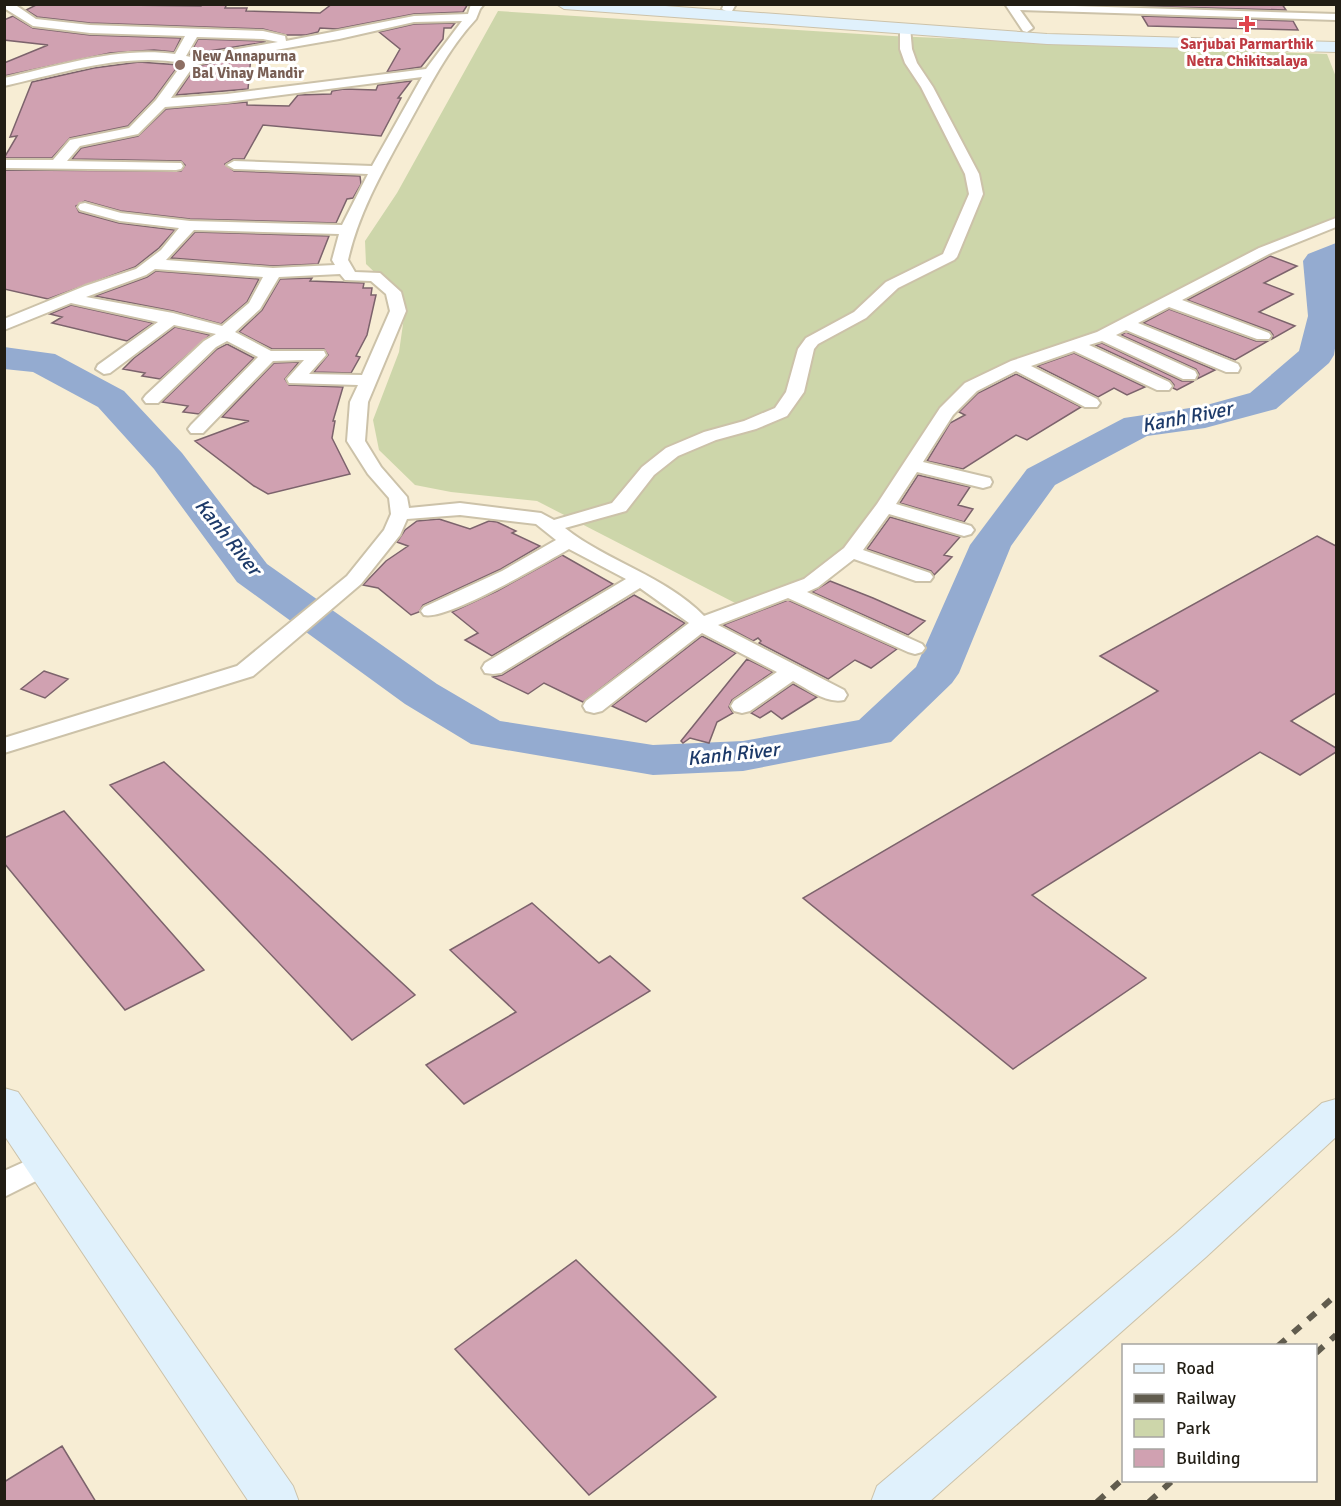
<svg xmlns="http://www.w3.org/2000/svg" width="1341" height="1506" font-family="Signika,sans-serif">
<rect width="100%" height="100%" fill="#f7edd4"/>
<path fill="#cdd6aa" d="M 498,11 L 892,36 L 1327,54 L 1336,77 L 1336,223 L 1300,237 L 1189,293 L 992,377 L 960,409 L 874,529 L 861,552 L 831,579 L 741,606 L 537,501 L 451,492 L 415,485 L 379,450 L 373,420 L 399,352 L 404,317 L 393,290 L 366,264 L 365,241 L 397,193 Z"/>
<g fill="none" stroke-linecap="round" stroke-linejoin="round">
<path fill="#94abd0" fill-rule="evenodd" d="M 1336,243 L 1336,342 L 1334,355 L 1329,363 L 1276,409 L 1205,428 L 1147,436 L 1055,485 L 1011,546 L 959,673 L 952,683 L 891,742 L 743,771 L 653,775 L 471,744 L 405,704 L 237,582 L 154,469 L 98,407 L 33,372 L 4,369 L 4,347 L 55,354 L 124,391 L 182,453 L 267,564 L 437,684 L 500,721 L 653,745 L 743,741 L 859,720 L 916,667 L 970,545 L 1027,469 L 1124,418 L 1203,406 L 1250,393 L 1299,351 L 1308,316 L 1303,261 L 1308,254 Z"/>
</g>
<path fill="#d0a1b1" stroke="#7c636c" stroke-width="1.5" d="M 38,4 L 201,6 L 203,4 L 227,4 L 225,8 L 247,8 L 246,11 L 320,13 L 332,4 L 468,4 L 463,12 L 414,14 L 337,29 L 320,28 L 318,32 L 306,35 L 286,35 L 263,29 L 90,23 L 37,17 L 26,10 Z
M 1135,4 L 1282,4 L 1286,10 L 1136,6 Z
M 13,16 L 33,28 L 90,35 L 181,38 L 174,52 L 154,50 L 110,53 L 4,76 L 4,63 L 48,45 L 4,40 L 4,20 Z
M 1142,16 L 1293,21 L 1298,30 L 1148,26 Z
M 455,23 L 451,28 L 444,28 L 443,39 L 421,67 L 387,72 L 400,49 L 379,32 L 414,24 Z
M 198,39 L 263,41 L 266,42 L 190,54 Z
M 251,56 L 248,89 L 176,95 L 196,66 Z
M 139,62 L 179,65 L 154,99 L 128,126 L 70,138 L 52,158 L 4,158 L 17,136 L 10,137 L 32,82 L 94,68 Z
M 411,81 L 398,98 L 401,98 L 381,136 L 263,125 L 244,159 L 233,159 L 225,164 L 234,171 L 360,176 L 361,184 L 353,198 L 347,199 L 336,223 L 190,219 L 121,211 L 85,201 L 76,206 L 79,212 L 119,223 L 175,230 L 159,248 L 135,267 L 48,299 L 4,289 L 4,170 L 181,171 L 185,165 L 181,161 L 72,159 L 81,148 L 138,136 L 166,109 L 247,102 L 247,105 L 289,106 L 298,95 L 331,94 L 332,91 L 344,89 L 376,90 L 378,85 Z
M 195,232 L 329,236 L 318,264 L 273,266 L 171,258 Z
M 1270,256 L 1297,266 L 1264,283 L 1293,294 L 1259,312 L 1295,326 L 1272,339 L 1273,335 L 1270,331 L 1187,300 Z
M 156,271 L 259,279 L 247,302 L 221,324 L 173,311 L 95,296 L 147,277 Z
M 312,278 L 310,281 L 364,283 L 363,288 L 372,288 L 371,295 L 376,295 L 367,335 L 356,356 L 360,357 L 351,373 L 314,372 L 328,355 L 324,349 L 272,349 L 239,332 L 262,310 L 280,279 Z
M 71,305 L 153,323 L 127,341 L 52,323 L 62,317 L 50,314 Z
M 1169,309 L 1256,341 L 1268,341 L 1235,360 L 1143,323 Z
M 175,327 L 210,335 L 160,379 L 142,376 L 145,373 L 123,369 L 134,358 Z
M 1126,332 L 1215,370 L 1197,379 L 1199,374 L 1196,369 L 1121,335 Z
M 1102,343 L 1182,381 L 1194,381 L 1177,390 L 1173,388 L 1174,385 L 1170,380 L 1095,345 Z
M 227,344 L 254,358 L 199,414 L 183,412 L 188,406 L 162,402 L 217,349 Z
M 1074,353 L 1145,387 L 1127,395 L 1114,388 L 1098,397 L 1037,366 Z
M 299,362 L 285,379 L 289,385 L 343,387 L 333,421 L 335,421 L 332,438 L 350,474 L 268,494 L 254,486 L 195,441 L 249,421 L 222,417 L 274,363 Z
M 1016,374 L 1081,407 L 1027,440 L 1016,435 L 963,469 L 927,461 L 950,423 L 965,415 L 959,412 L 978,393 Z
M 918,475 L 970,487 L 958,505 L 973,509 L 964,522 L 900,503 Z
M 890,517 L 960,537 L 944,555 L 952,557 L 934,575 L 931,571 L 867,549 Z
M 439,519 L 470,529 L 489,521 L 497,522 L 516,531 L 512,533 L 540,546 L 501,569 L 423,605 L 419,612 L 411,615 L 378,588 L 363,585 L 386,561 L 408,546 L 397,542 L 405,530 L 417,521 Z
M 1317,536 L 1336,546 L 1336,693 L 1291,721 L 1336,748 L 1336,752 L 1300,775 L 1260,752 L 1032,895 L 1146,978 L 1013,1069 L 803,898 L 1158,691 L 1100,656 Z
M 562,555 L 613,584 L 492,656 L 465,640 L 478,633 L 452,612 L 497,591 Z
M 830,581 L 873,598 L 925,621 L 908,635 L 812,592 Z
M 634,595 L 685,623 L 583,702 L 544,683 L 528,694 L 493,677 L 502,675 Z
M 788,600 L 897,649 L 871,668 L 855,660 L 828,679 L 759,643 L 761,641 L 758,638 L 753,641 L 723,625 Z
M 702,636 L 736,653 L 646,722 L 612,706 Z
M 747,659 L 773,672 L 732,700 L 729,707 L 733,713 L 717,722 L 709,743 L 690,738 L 683,743 L 681,741 Z
M 44,671 L 68,679 L 45,698 L 21,689 Z
M 793,684 L 817,697 L 782,719 L 771,711 L 760,718 L 751,713 Z
M 164,762 L 415,995 L 352,1040 L 110,785 Z
M 64,811 L 204,970 L 125,1010 L 4,863 L 4,838 Z
M 532,903 L 599,963 L 610,956 L 650,991 L 464,1104 L 426,1065 L 516,1012 L 450,950 Z
M 576,1260 L 716,1397 L 589,1495 L 455,1349 Z
M 62,1446 L 96,1502 L 4,1502 L 4,1482 Z"/>
<g fill="none" stroke-linecap="round" stroke-linejoin="round">
<g stroke="#ccc2a9" stroke-width="4">
<path id="street" d="M 4,4 L 14,4 L 36,19 L 90,25 L 263,31 L 285,36 L 286,41 L 414,16 L 468,14 L 471,4 L 484,4 L 480,9 L 476,19 C 448,49 429,87 409,123 C 385,167 359,211 348,260 L 355,272 L 380,273 L 401,292 L 406,311 L 368,402 L 365,441 L 381,467 L 407,497 L 409,508 L 460,503 L 541,513 L 554,520 L 612,503 L 642,467 L 666,448 L 704,432 L 744,421 L 775,408 L 786,392 L 798,349 L 806,338 L 854,312 L 886,282 L 943,254 L 969,194 L 965,174 L 921,87 L 905,63 L 900,49 L 900,30 L 902,27 L 910,27 L 912,49 L 917,63 L 933,87 L 979,174 L 983,194 L 957,257 L 954,260 L 898,288 L 866,318 L 818,344 L 814,349 L 804,392 L 787,416 L 756,429 L 716,440 L 678,456 L 654,475 L 626,511 L 565,528 C 608,562 665,576 704,616 L 804,579 L 844,548 L 877,504 L 940,408 L 965,383 L 1011,361 L 1097,332 L 1259,248 L 1336,218 L 1336,227 L 1269,254 L 1182,300 L 1269,333 L 1271,336 L 1269,339 L 1257,339 L 1169,307 L 1138,323 L 1238,364 L 1240,368 L 1238,372 L 1226,372 L 1126,330 L 1116,335 L 1195,371 L 1197,375 L 1195,379 L 1183,379 L 1102,341 L 1089,345 L 1169,382 L 1172,386 L 1169,390 L 1157,390 L 1074,351 L 1031,366 L 1097,399 L 1100,403 L 1097,407 L 1085,407 L 1016,371 L 977,391 L 953,415 L 923,462 L 990,478 L 992,482 L 990,486 L 983,488 L 917,472 L 896,504 L 971,526 L 974,530 L 971,534 L 964,536 L 889,514 L 863,550 L 930,573 L 933,577 L 930,581 L 916,581 L 854,559 L 818,587 L 807,592 L 922,644 L 925,648 L 922,652 L 915,654 L 908,652 L 788,598 L 718,625 L 844,690 L 847,695 L 844,700 C 826,704 808,689 793,681 L 750,711 L 742,713 L 734,711 L 731,706 L 734,701 L 777,672 L 702,633 L 602,711 L 594,713 L 586,711 L 583,706 L 586,701 L 689,623 L 640,588 L 501,673 L 493,674 L 485,673 L 482,668 L 485,663 L 626,579 L 569,549 C 544,563 447,621 424,615 L 421,611 L 424,607 L 502,571 L 556,540 L 536,524 L 460,515 L 407,519 L 400,535 L 361,584 L 253,676 L 4,753 L 4,738 L 237,666 L 347,576 L 384,530 L 391,514 L 389,498 L 368,474 L 347,441 L 350,402 L 358,385 L 289,383 L 287,379 L 304,360 L 273,361 L 203,433 L 191,433 L 188,429 L 191,425 L 258,357 L 227,341 L 216,347 L 158,403 L 146,403 L 143,399 L 146,395 L 204,341 L 216,334 L 174,325 L 110,373 L 104,374 L 96,369 L 98,365 L 158,322 L 71,303 L 4,330 L 4,319 L 85,286 L 136,269 L 161,250 L 179,228 L 120,221 L 80,210 L 78,207 L 80,204 L 85,203 L 121,213 L 190,221 L 342,225 L 368,174 L 234,169 L 227,165 L 234,161 L 372,166 L 422,77 L 227,102 L 165,107 L 138,134 L 80,146 L 67,161 L 181,163 L 183,166 L 181,169 L 176,170 L 4,168 L 4,160 L 53,160 L 70,140 L 129,128 L 156,100 L 183,63 C 125,52 61,73 4,86 L 4,78 C 58,66 119,46 175,54 L 185,36 L 90,33 L 33,26 L 4,8 ZM 462,21 L 426,69 L 227,94 L 171,98 L 195,64 L 339,39 L 414,22 ZM 197,37 L 263,39 L 278,42 L 191,57 L 186,56 ZM 194,230 L 339,234 L 332,260 L 335,265 L 273,268 L 166,260 ZM 155,269 L 263,277 L 249,303 L 222,326 L 173,313 L 86,297 L 146,275 ZM 340,274 L 345,280 L 371,281 L 386,294 L 390,311 L 362,375 L 309,374 L 326,355 L 324,351 L 271,351 L 235,332 L 260,309 L 279,277 Z
M 724,4 L 736,4 L 732,11 L 728,12 L 722,9 Z
M 1005,4 L 1336,14 L 1336,20 L 1020,10 L 1033,28 L 1027,32 L 1023,31 Z
M 46,1152 L 56,1155 L 60,1163 L 56,1171 L 4,1197 L 4,1171 Z"/>
</g>
<g stroke="#ccc2a9" stroke-width="2">
<path id="secondary" d="M 556,4 L 638,4 L 1047,34 L 1336,42 L 1336,52 L 1047,44 L 564,9 Z
M 4,1088 L 18,1092 L 293,1486 L 299,1502 L 249,1502 L 4,1135 Z
M 1336,1099 L 1336,1137 L 1206,1257 L 929,1502 L 871,1502 L 877,1486 L 1176,1233 L 1322,1103 Z"/>
</g>
<use href="#street" fill="#fff" fill-rule="evenodd"/>
<use href="#secondary" fill="#e0f1fc" fill-rule="evenodd"/>
<path stroke="#615c4e" stroke-width="6" stroke-dasharray="10 10" stroke-linecap="butt" d="M 1278,1346 L 1336,1295
M 1316,1353 L 1336,1335
M 1097,1502 L 1124,1478
M 1149,1502 L 1173,1480"/>
</g>
<path fill="#e0444e" stroke="#fff" stroke-width="2" d="M1244 15h6v6h6v6h-6v6h-6v-6h-6v-6h6z"/>
<circle fill="#8d6e63" stroke="#fff" stroke-width="2" cx="180" cy="65" r="6"/>
<g text-anchor="middle" dominant-baseline="central" stroke-width="6" stroke-linejoin="round" paint-order="stroke">
<g font-size="15" font-weight="bold" fill="#be3a42" stroke="#fff">
<text x="1247" y="44">Sarjubai Parmarthik<tspan x="1247" dy="17">Netra Chikitsalaya</tspan></text>
</g>
<g font-size="15" font-weight="bold" fill="#785e54" stroke="#fff" text-anchor="start">
<text x="192" y="56">New Annapurna<tspan x="192" dy="17">Bal Vinay Mandir</tspan></text>
</g>
<g font-size="20" font-style="italic" fill="#1d3a69" stroke="#fff">
<text transform="translate(1187 417) rotate(-11)">Kanh River</text>
<text transform="translate(228 537) rotate(51)">Kanh River</text>
<text transform="translate(733 754) rotate(-6)">Kanh River</text>
</g>
</g>
<rect width="1341" height="1506" fill="none" stroke="#211d14" stroke-width="12"/>
<rect x="1122" y="1344" width="195" height="138" fill="#ffffff" stroke="#a6a5a1" stroke-width="1.5"/>
<rect x="1134" y="1364" width="30" height="9" fill="#e0f1fc" stroke="#a6a5a1" stroke-width="1.5"/>
<text x="1176" y="1374" font-size="18" fill="#211d14">Road</text>
<rect x="1134" y="1394" width="30" height="9" fill="#615c4e" stroke="#a6a5a1" stroke-width="1.5"/>
<text x="1176" y="1404" font-size="18" fill="#211d14">Railway</text>
<rect x="1134" y="1419" width="30" height="18" fill="#cdd6aa" stroke="#a6a5a1" stroke-width="1.5"/>
<text x="1176" y="1434" font-size="18" fill="#211d14">Park</text>
<rect x="1134" y="1449" width="30" height="18" fill="#d0a1b1" stroke="#a6a5a1" stroke-width="1.5"/>
<text x="1176" y="1464" font-size="18" fill="#211d14">Building</text>
</svg>
